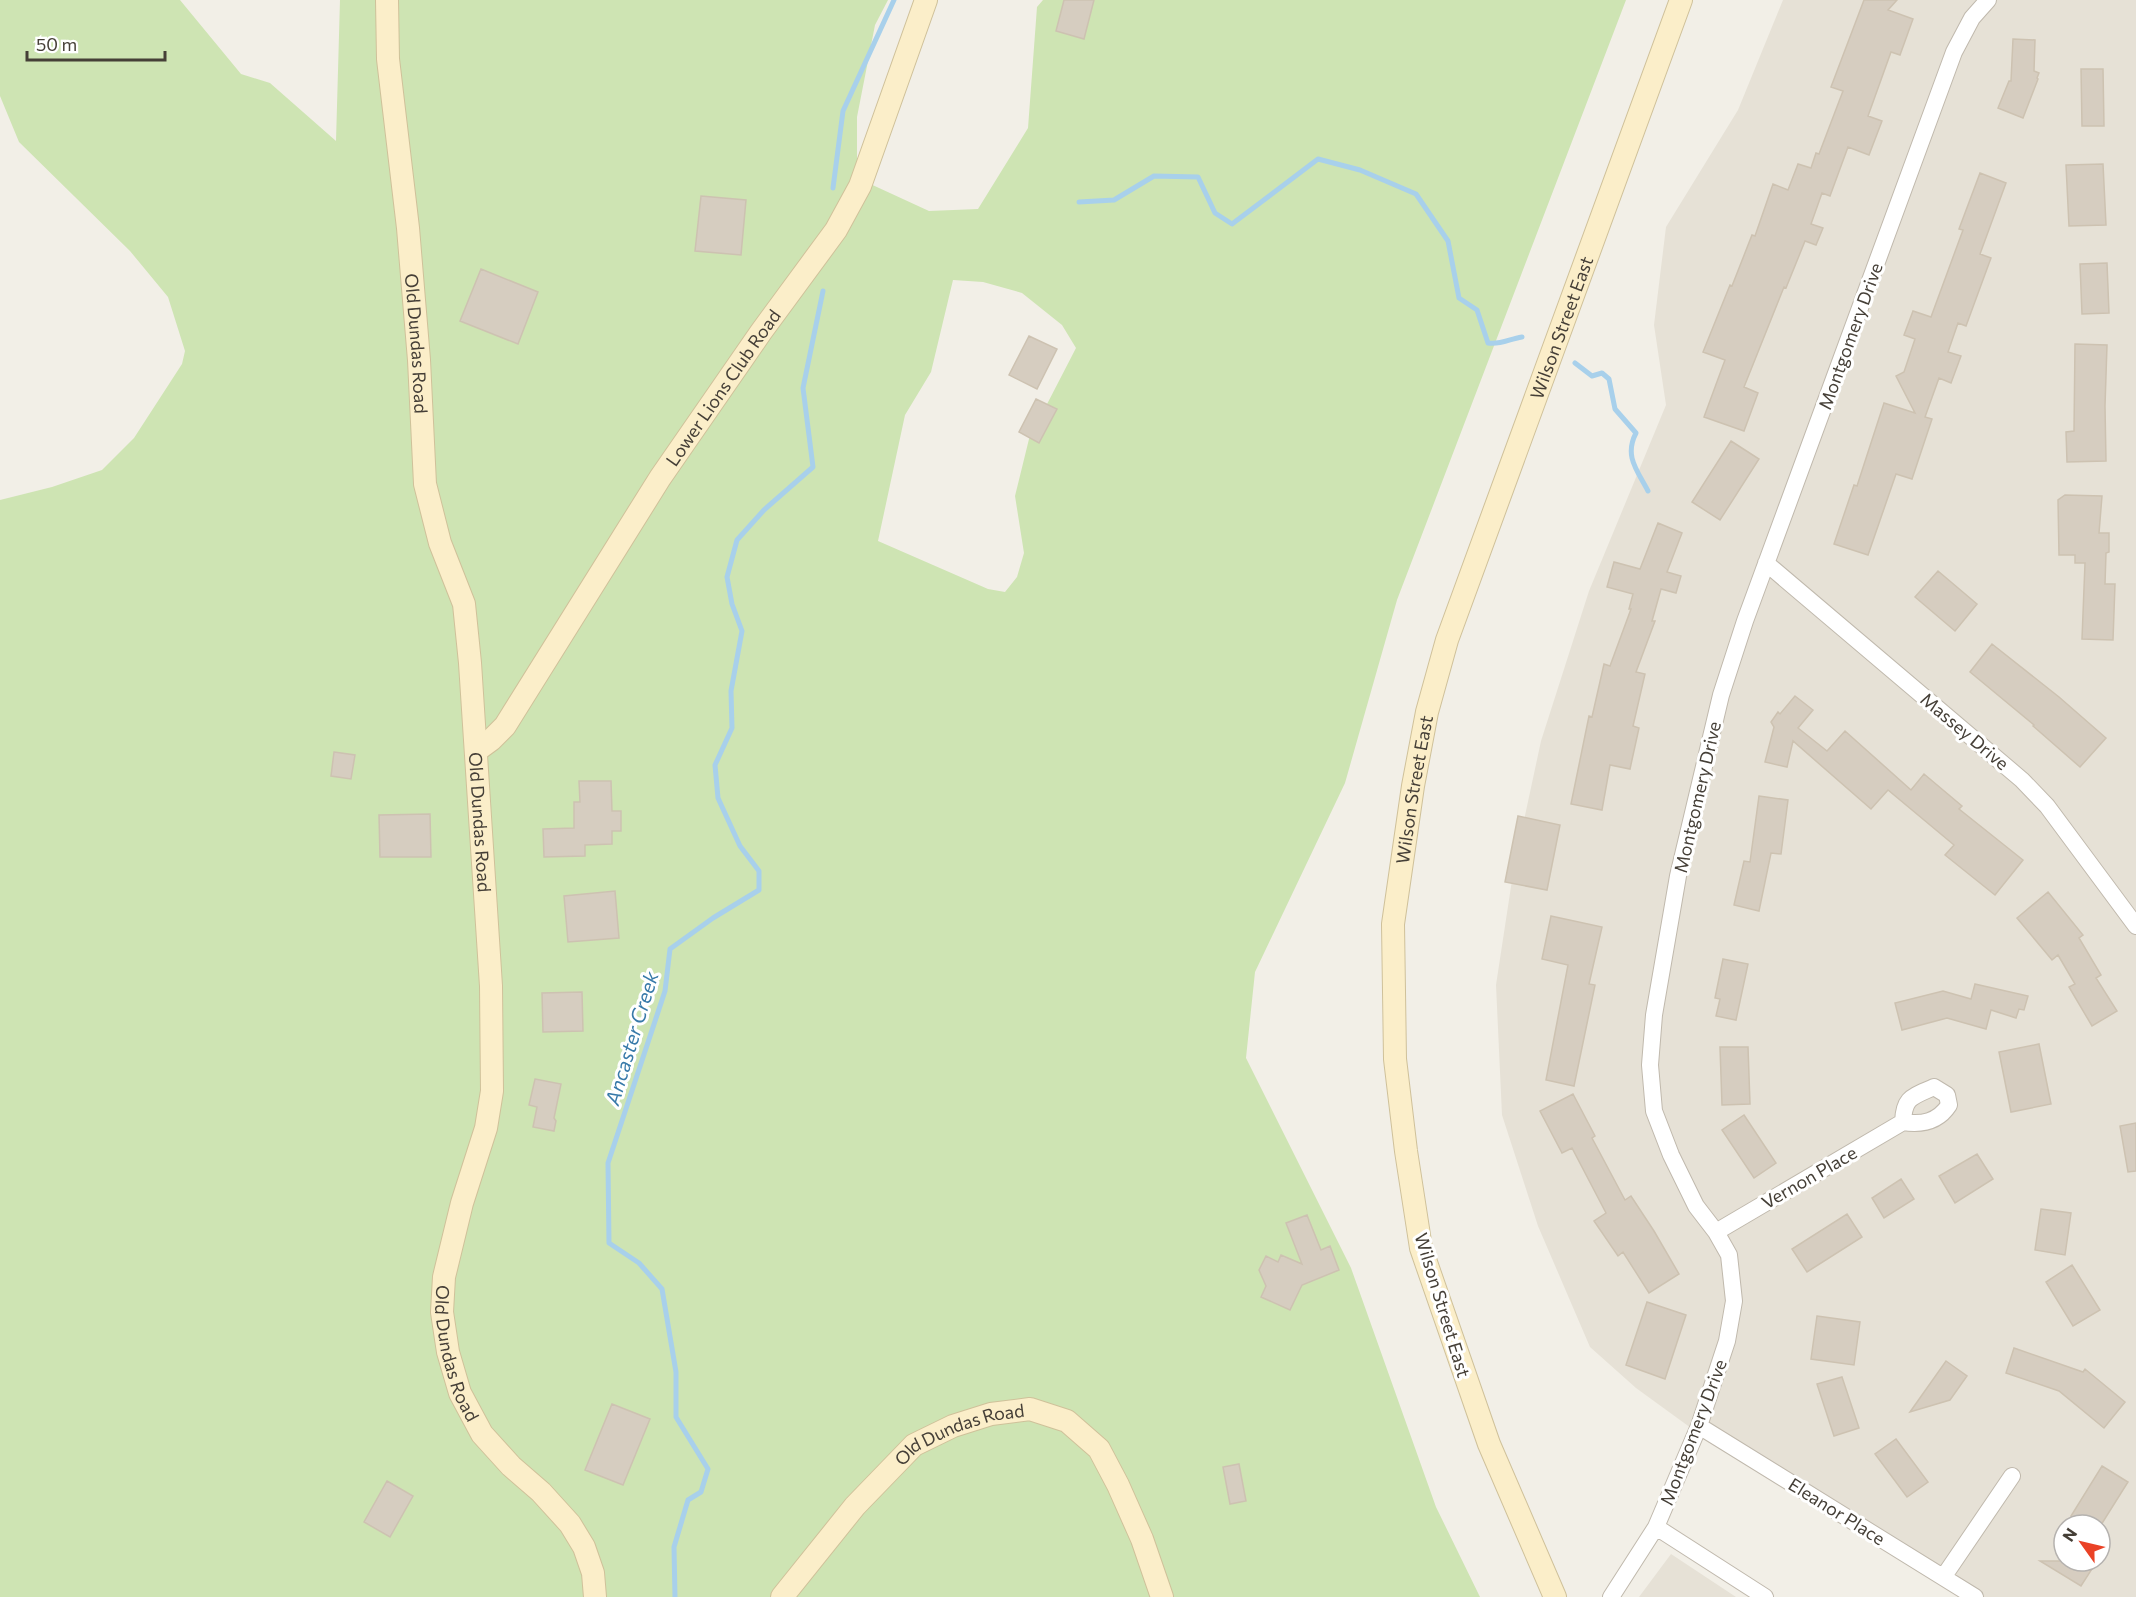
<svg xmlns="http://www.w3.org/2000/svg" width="2136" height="1597" font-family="Commissioner,sans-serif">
<rect width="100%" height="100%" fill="#f2efe7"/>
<path fill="#e6e1d6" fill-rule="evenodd" d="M 1783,0 L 2136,0 L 2136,1597 L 1965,1597 L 1691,1428 L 1636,1388 L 1590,1347 L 1538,1226 L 1502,1115 L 1496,985 L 1514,867 L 1541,741 L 1589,591 L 1666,405 L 1654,325 L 1666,227 L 1738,110 ZM 2064,1525 L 2100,1525 L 2100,1561 L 2064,1561 Z
M 1671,1554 L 1736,1597 L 1639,1597 Z"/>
<path fill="#cee4b3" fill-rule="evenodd" d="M 0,0 L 180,0 L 241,74 L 270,83 L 336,141 L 340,0 L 888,0 L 875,25 L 857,117 L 857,168 L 866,182 L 929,211 L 978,209 L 1028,128 L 1037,7 L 1043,0 L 1626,0 L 1397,600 L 1345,783 L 1255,972 L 1246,1058 L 1351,1268 L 1436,1507 L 1480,1597 L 0,1597 L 0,500 L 52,487 L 102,470 L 134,438 L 182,364 L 185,351 L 168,297 L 130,251 L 19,142 L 0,96 ZM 953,280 L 983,282 L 1022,293 L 1062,325 L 1076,348 L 1029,439 L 1015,496 L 1024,553 L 1017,577 L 1005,592 L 988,589 L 878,541 L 905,415 L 931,372 Z"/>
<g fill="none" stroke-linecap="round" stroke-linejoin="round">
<path stroke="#a8d0eb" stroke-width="5" d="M 833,188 L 843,111 L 894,0
M 1079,202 L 1114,200 L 1154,176 L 1198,177 L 1215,213 L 1232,224 L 1318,159 L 1360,170 L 1416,194 L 1448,241 L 1459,298 L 1477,310 L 1488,343 C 1501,345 1509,339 1522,337
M 1575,363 L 1592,376 L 1602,373 L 1609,379 L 1615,409 L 1636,433 C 1624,456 1637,470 1648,491
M 675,1597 L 674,1547 L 688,1500 L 701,1492 L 708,1469 L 676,1417 L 676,1372 L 662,1289 L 639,1263 L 609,1243 L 608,1163 L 665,991 L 670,949 L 713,918 L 759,890 L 759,871 L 740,846 L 718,798 L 715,765 L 732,728 L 731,691 L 742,631 L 732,604 L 727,577 L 737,540 L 764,510 L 813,467 L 803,388 L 823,291"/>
</g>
<path fill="#d6cdc0" stroke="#cdc2b1" stroke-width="1.5" d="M 1064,0 L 1094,0 L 1084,39 L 1056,31 Z
M 1864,0 L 1897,0 L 1888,10 L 1913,19 L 1900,55 L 1891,52 L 1868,116 L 1882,121 L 1869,155 L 1848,147 L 1830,196 L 1822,193 L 1811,224 L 1823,228 L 1816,245 L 1805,241 L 1786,288 L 1784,287 L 1744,387 L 1758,393 L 1744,431 L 1704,417 L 1725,360 L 1703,352 L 1730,285 L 1732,286 L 1752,235 L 1755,236 L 1773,184 L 1788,190 L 1798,164 L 1811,168 L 1816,153 L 1819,154 L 1843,91 L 1831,87 Z
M 2013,39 L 2035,40 L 2034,71 L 2039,73 L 2037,78 L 2038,79 L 2023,118 L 1998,108 L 2009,81 L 2011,81 Z
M 2081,69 L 2103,69 L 2104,126 L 2082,126 Z
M 2103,164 L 2106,225 L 2069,226 L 2066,165 Z
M 1980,173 L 2006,183 L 1980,254 L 1991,258 L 1966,326 L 1958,323 L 1948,352 L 1961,356 L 1951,383 L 1939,378 L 1925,417 L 1932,419 L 1912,479 L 1896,474 L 1868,555 L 1834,544 L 1854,485 L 1857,486 L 1884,403 L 1915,413 L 1896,376 L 1904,372 L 1915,339 L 1904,335 L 1913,311 L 1931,317 L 1963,230 L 1959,229 Z
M 701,196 L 746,200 L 741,255 L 695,251 Z
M 2107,263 L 2109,313 L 2082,314 L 2080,264 Z
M 481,269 L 538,292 L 518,344 L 460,321 Z
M 1029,336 L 1057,349 L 1037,389 L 1009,375 Z
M 2075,344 L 2107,345 L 2105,406 L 2106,461 L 2067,462 L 2066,432 L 2074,431 Z
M 1036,399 L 1057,409 L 1039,443 L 1019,432 Z
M 1731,441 L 1759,459 L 1720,520 L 1692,502 Z
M 2065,495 L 2102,496 L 2099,533 L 2109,533 L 2109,552 L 2106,553 L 2105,584 L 2115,584 L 2113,640 L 2082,639 L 2085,563 L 2075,563 L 2075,555 L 2059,555 L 2058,500 Z
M 1658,523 L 1682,533 L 1667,572 L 1681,576 L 1676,593 L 1661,589 L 1652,621 L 1655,621 L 1636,672 L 1645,674 L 1633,726 L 1639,728 L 1630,769 L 1610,765 L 1602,810 L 1571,804 L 1589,716 L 1592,717 L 1604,664 L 1610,666 L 1631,609 L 1629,609 L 1633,594 L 1607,587 L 1614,562 L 1640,569 Z
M 1938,571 L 1977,604 L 1955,631 L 1915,597 Z
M 1992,644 L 2059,697 L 2106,738 L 2080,767 L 2033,726 L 2034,725 L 1970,672 Z
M 1795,696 L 1813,710 L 1798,728 L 1827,751 L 1845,731 L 1911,790 L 1924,774 L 1962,806 L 1959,809 L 2023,860 L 1995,895 L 1945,855 L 1954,845 L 1888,790 L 1871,809 L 1793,741 L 1787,767 L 1765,762 L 1774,727 L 1771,722 L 1778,712 L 1780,714 Z
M 334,752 L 355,755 L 351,779 L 331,776 Z
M 579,781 L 611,781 L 612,811 L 621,811 L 621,831 L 612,831 L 612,844 L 585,845 L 585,856 L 544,857 L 543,829 L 574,828 L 574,802 L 580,802 Z
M 1759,796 L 1788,800 L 1781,854 L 1771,853 L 1759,911 L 1734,905 L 1744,861 L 1750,862 Z
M 430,814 L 431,857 L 380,857 L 379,815 Z
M 1518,816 L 1560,825 L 1547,890 L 1505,882 Z
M 615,891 L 619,938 L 568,942 L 564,896 Z
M 2048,892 L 2083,935 L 2079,938 L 2101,975 L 2096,978 L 2117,1011 L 2092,1026 L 2069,987 L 2075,984 L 2058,955 L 2052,960 L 2017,918 Z
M 1551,916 L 1602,927 L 1589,984 L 1595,985 L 1574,1086 L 1546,1080 L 1568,965 L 1542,959 Z
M 1723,959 L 1748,964 L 1736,1020 L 1716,1016 L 1720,999 L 1715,998 Z
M 1975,984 L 2028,996 L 2024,1010 L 2019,1009 L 2016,1018 L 1991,1010 L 1986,1029 L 1947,1018 L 1902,1030 L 1895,1003 L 1943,991 L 1971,999 Z
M 582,992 L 583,1031 L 543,1032 L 542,993 Z
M 2039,1044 L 2051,1104 L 2011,1112 L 1999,1052 Z
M 1720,1047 L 1748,1047 L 1750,1104 L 1722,1105 Z
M 535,1079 L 561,1084 L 554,1118 L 556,1121 L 554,1131 L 533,1127 L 537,1107 L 529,1105 Z
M 1573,1094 L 1595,1136 L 1592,1138 L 1625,1200 L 1631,1196 L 1654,1231 L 1679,1274 L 1649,1293 L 1623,1252 L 1618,1256 L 1594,1221 L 1606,1213 L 1572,1148 L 1562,1153 L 1540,1111 Z
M 1744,1115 L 1776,1163 L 1754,1178 L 1722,1130 Z
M 2136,1123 L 2136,1171 L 2128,1172 L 2120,1126 Z
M 1977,1154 L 1993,1179 L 1955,1203 L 1939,1176 Z
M 1901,1179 L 1914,1199 L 1884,1218 L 1872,1198 Z
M 2041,1209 L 2071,1213 L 2065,1255 L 2035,1250 Z
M 1847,1214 L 1862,1237 L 1807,1272 L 1792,1249 Z
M 1307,1215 L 1321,1250 L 1330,1246 L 1339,1270 L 1302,1285 L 1290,1310 L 1261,1297 L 1266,1286 L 1259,1270 L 1266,1256 L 1278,1262 L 1281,1255 L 1302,1264 L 1286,1223 Z
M 2072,1265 L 2100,1310 L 2073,1326 L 2046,1282 Z
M 1647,1302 L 1686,1315 L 1665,1379 L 1626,1365 Z
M 1817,1316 L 1860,1322 L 1854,1365 L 1811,1359 Z
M 2014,1348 L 2083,1372 L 2085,1369 L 2125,1402 L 2104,1428 L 2059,1391 L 2006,1373 Z
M 1946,1361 L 1967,1376 L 1950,1400 L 1910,1412 Z
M 1842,1377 L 1859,1428 L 1834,1436 L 1817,1384 Z
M 612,1404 L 650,1419 L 623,1485 L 585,1470 Z
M 1896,1439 L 1928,1482 L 1907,1497 L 1875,1454 Z
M 1239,1464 L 1246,1501 L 1230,1504 L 1223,1467 Z
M 2102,1466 L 2128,1482 L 2101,1525 L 2086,1525 L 2071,1516 Z
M 387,1481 L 413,1496 L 390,1537 L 364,1522 Z
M 2040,1561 L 2097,1561 L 2081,1586 Z"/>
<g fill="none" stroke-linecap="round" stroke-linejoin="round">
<g stroke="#c0b9ad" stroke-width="18">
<path id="street" d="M 1766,563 L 2022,780 L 2047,806 L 2136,926
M 1716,1232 L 1903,1122 C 1922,1125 1938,1122 1949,1105 L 1947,1095 L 1934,1087 C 1912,1097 1904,1097 1903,1122
M 1699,1426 L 1975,1597
M 1656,1527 L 1765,1597
M 1944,1576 L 2012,1476
M 1611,1597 L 1656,1527 L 1699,1426 L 1727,1341 L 1734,1301 L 1729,1255 L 1716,1232 L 1696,1206 L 1671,1155 L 1654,1111 L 1650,1065 L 1654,1015 L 1678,876 L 1721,695 L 1745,621 L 1954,52 L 1972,18 L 1988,0"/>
</g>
<g stroke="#cfc19a" stroke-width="24">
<g id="secondary">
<path id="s1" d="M 387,0 L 388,59 L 408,228 L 419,360 L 425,484 L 440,543 L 464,604 L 470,663 L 491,986 L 492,1091 L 486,1128 L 462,1203 L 444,1277 L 442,1312 L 448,1352 L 460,1393 L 482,1434 L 511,1466 L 541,1492 L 570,1524 L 584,1547 L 593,1573 L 595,1597"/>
<path id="s2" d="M 476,751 L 491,740 L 505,726 L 660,478 L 761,332 L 836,230 L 860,186 L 926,0"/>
<path id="s3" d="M 782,1597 L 855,1506 L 914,1445 L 953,1426 L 991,1414 L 1030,1409 L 1067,1421 L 1099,1449 L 1118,1485 L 1142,1539 L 1162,1597"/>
<path id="s4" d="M 1555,1597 L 1489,1444 L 1421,1248 L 1406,1151 L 1395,1059 L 1393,924 L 1413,786 L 1427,712 L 1447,640 L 1681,0"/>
</g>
</g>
<use href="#street" stroke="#fff" stroke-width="16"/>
<use href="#secondary" stroke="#fbeec9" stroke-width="22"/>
</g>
<g text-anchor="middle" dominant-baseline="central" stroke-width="6" stroke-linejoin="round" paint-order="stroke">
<g font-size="18" fill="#453f37" stroke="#fff">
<text stroke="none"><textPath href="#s4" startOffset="1322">Wilson Street East</textPath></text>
<text transform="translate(1850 336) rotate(-70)">Montgomery Drive</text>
<text stroke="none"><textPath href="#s1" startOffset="345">Old Dundas Road</textPath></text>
<text stroke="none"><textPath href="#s2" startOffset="441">Lower Lions Club Road</textPath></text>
<text transform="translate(1965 731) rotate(40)">Massey Drive</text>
<text stroke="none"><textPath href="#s4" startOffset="836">Wilson Street East</textPath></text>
<text transform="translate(1697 797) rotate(-77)">Montgomery Drive</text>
<text stroke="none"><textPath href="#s1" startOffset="831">Old Dundas Road</textPath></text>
<text transform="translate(1809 1177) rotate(-30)">Vernon Place</text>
<text transform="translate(1443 1305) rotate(73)">Wilson Street East</text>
<text stroke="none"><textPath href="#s1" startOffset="1371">Old Dundas Road</textPath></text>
<text transform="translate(1693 1432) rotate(-69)">Montgomery Drive</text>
<text stroke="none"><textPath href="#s3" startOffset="248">Old Dundas Road</textPath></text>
<text transform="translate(1837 1511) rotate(32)">Eleanor Place</text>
</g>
<g font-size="20" font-style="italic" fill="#387aa9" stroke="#fff">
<text transform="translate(631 1038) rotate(-73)">Ancaster Creek</text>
</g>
</g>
<g transform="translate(2082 1543) rotate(304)"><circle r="28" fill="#ffffff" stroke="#b5b2af" stroke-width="1.5"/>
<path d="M0-4.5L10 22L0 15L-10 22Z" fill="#ea4226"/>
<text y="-9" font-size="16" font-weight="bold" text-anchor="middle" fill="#453f37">N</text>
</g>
<path d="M27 51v9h138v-9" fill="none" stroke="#453f37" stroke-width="3"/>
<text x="36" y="51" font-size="18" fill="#453f37" stroke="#ffffff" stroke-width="4.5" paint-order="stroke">50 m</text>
</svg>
